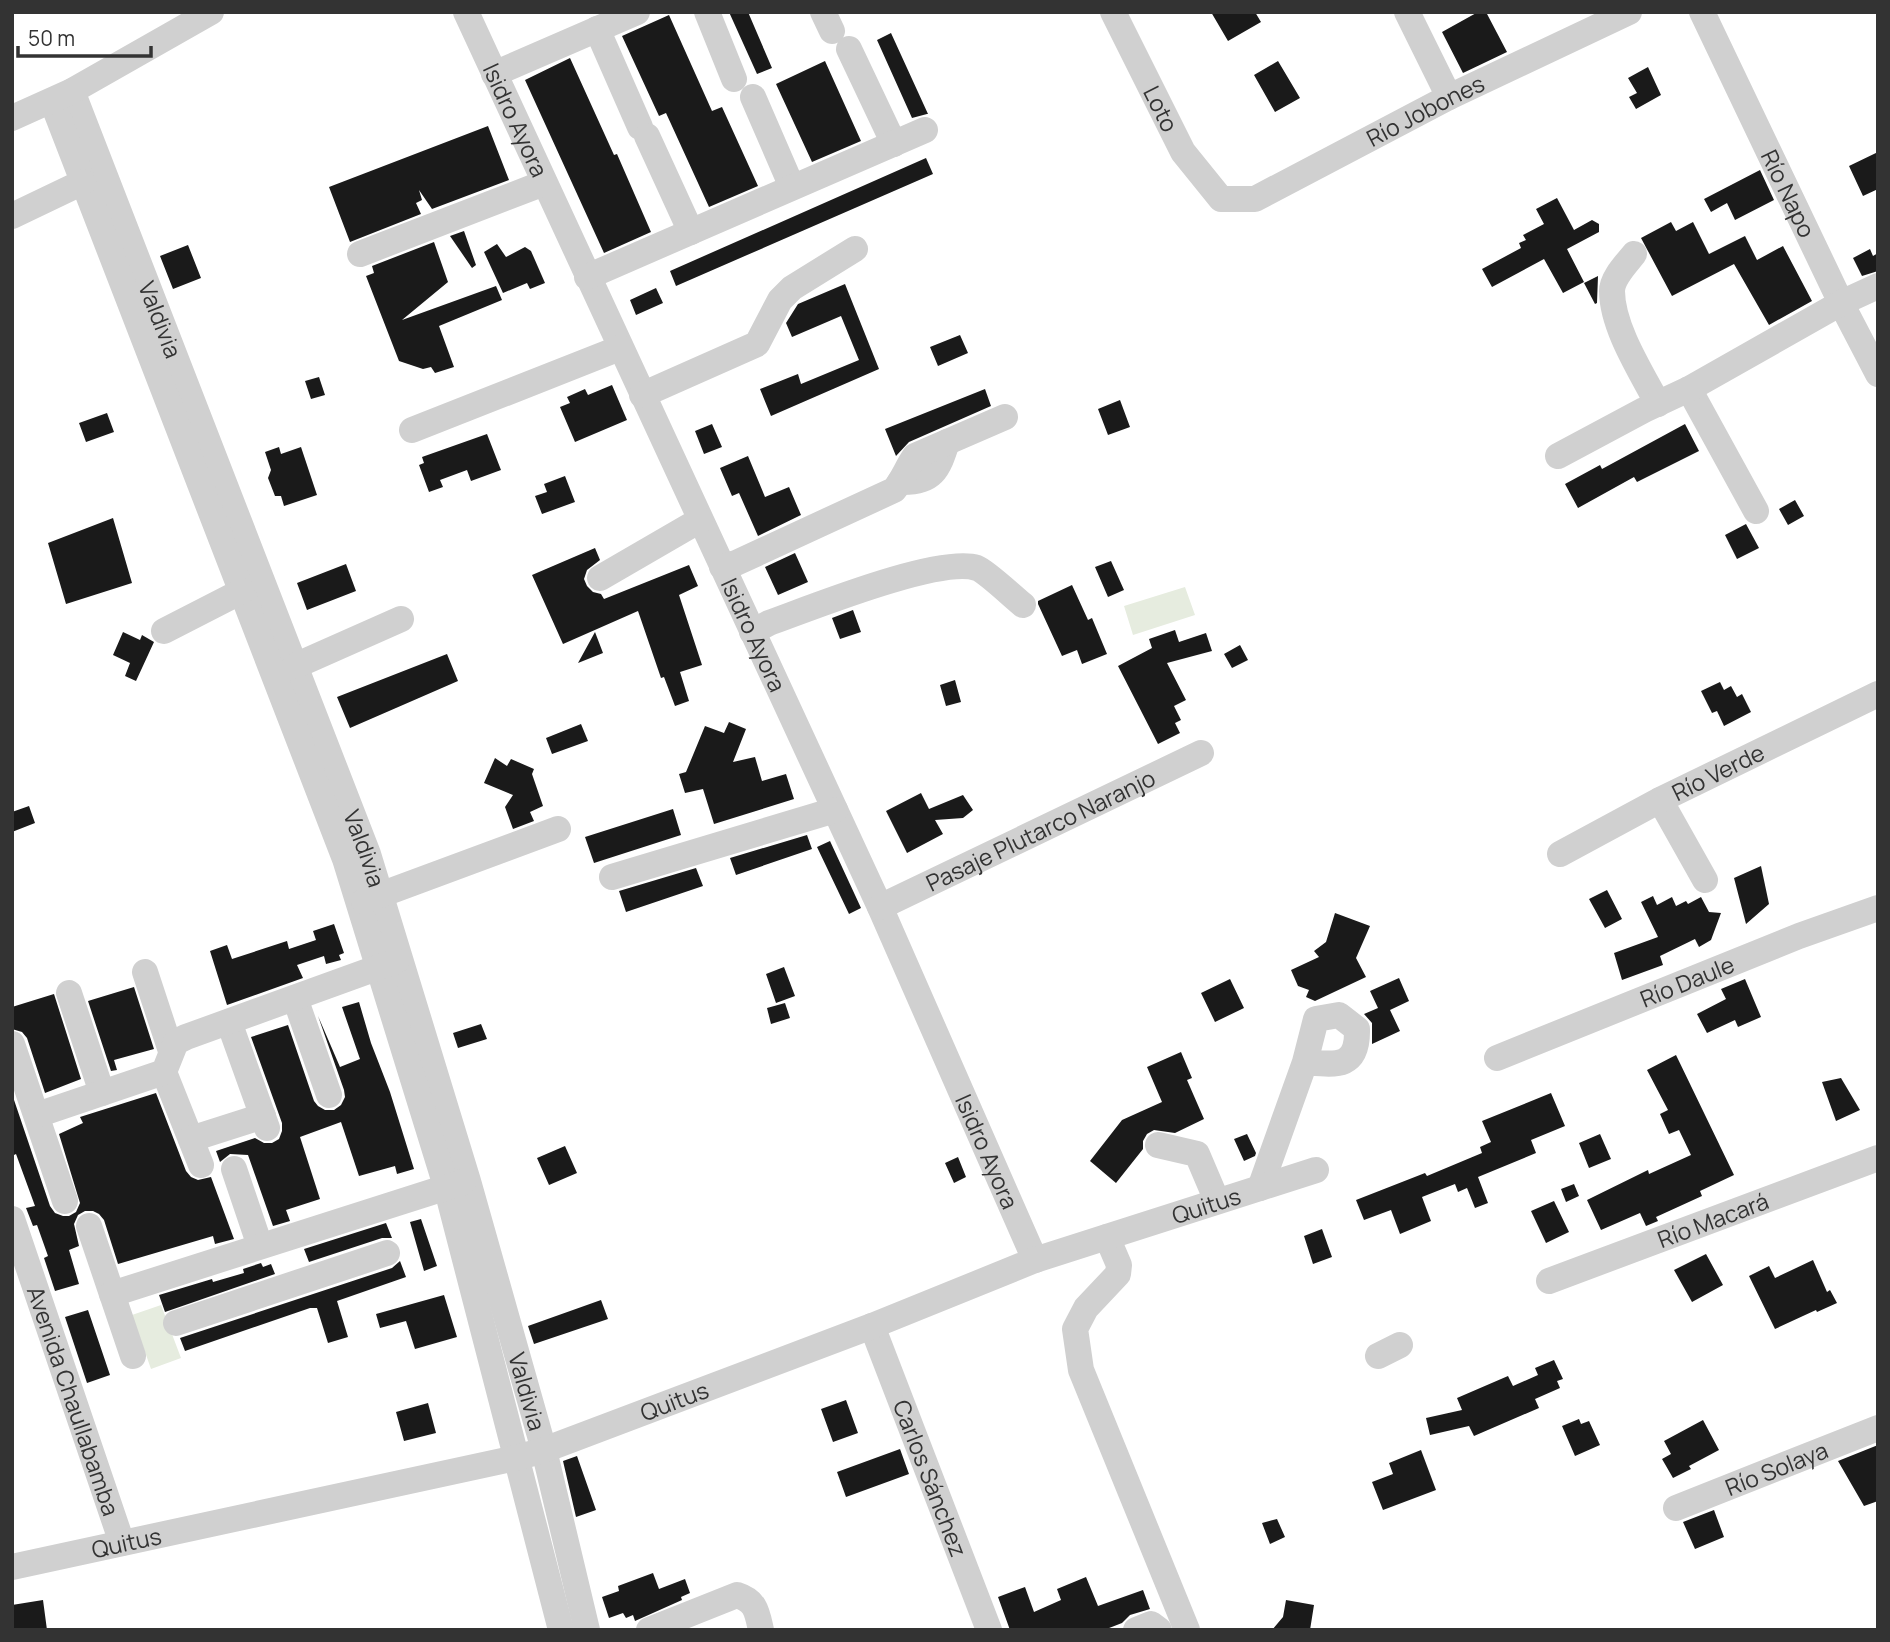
<svg xmlns="http://www.w3.org/2000/svg" width="1890" height="1642" font-family="Manrope,sans-serif">
<rect width="100%" height="100%" fill="#fff"/>
<path fill="#e6ecdf" d="M 1185,587 L 1195,615 L 1133,635 L 1124,606 Z
M 161,1305 L 181,1358 L 151,1369 L 132,1315 Z"/>
<path fill="#1a1a1a" d="M 729,12 L 748,12 L 772,68 L 757,74 Z
M 1211,12 L 1255,12 L 1261,22 L 1228,41 Z
M 1478,12 L 1486,12 L 1507,52 L 1463,73 L 1442,32 Z
M 669,15 L 712,111 L 722,107 L 758,186 L 709,207 L 666,113 L 659,116 L 622,36 Z
M 891,33 L 928,114 L 927,114 L 912,118 L 877,40 Z
M 570,58 L 614,155 L 617,154 L 651,232 L 604,253 L 525,80 Z
M 825,61 L 861,141 L 812,162 L 776,84 Z
M 1278,61 L 1300,98 L 1275,112 L 1254,75 Z
M 1648,67 L 1661,95 L 1636,109 L 1629,97 L 1637,93 L 1628,78 Z
M 488,126 L 509,180 L 432,209 L 419,190 L 422,200 L 416,203 L 421,214 L 350,242 L 329,187 Z
M 1878,152 L 1878,189 L 1863,196 L 1849,166 Z
M 926,158 L 933,174 L 676,286 L 670,271 Z
M 1760,170 L 1774,200 L 1735,220 L 1727,203 L 1711,212 L 1704,199 Z
M 1557,198 L 1574,230 L 1592,220 L 1599,224 L 1599,232 L 1567,249 L 1584,282 L 1563,293 L 1544,259 L 1492,287 L 1482,269 L 1521,248 L 1519,243 L 1526,240 L 1523,235 L 1544,224 L 1536,209 Z
M 1671,222 L 1676,231 L 1693,222 L 1709,254 L 1745,236 L 1757,260 L 1783,246 L 1812,301 L 1769,325 L 1734,264 L 1672,296 L 1641,238 Z
M 464,231 L 476,265 L 472,268 L 450,236 Z
M 434,242 L 448,282 L 402,320 L 496,286 L 502,300 L 439,326 L 454,367 L 435,373 L 431,367 L 423,369 L 399,361 L 366,276 L 374,273 L 372,266 Z
M 497,244 L 506,257 L 525,247 L 531,251 L 545,283 L 530,289 L 527,283 L 503,293 L 484,252 Z
M 188,245 L 201,278 L 173,289 L 160,256 Z
M 1870,249 L 1873,256 L 1878,253 L 1878,271 L 1862,276 L 1853,258 Z
M 1598,276 L 1597,303 L 1595,304 L 1584,283 Z
M 845,284 L 879,369 L 771,416 L 760,389 L 798,374 L 801,384 L 859,360 L 841,316 L 792,337 L 786,323 L 798,304 Z
M 656,288 L 663,303 L 636,315 L 630,300 Z
M 960,335 L 968,353 L 938,366 L 930,347 Z
M 319,377 L 325,395 L 311,399 L 305,381 Z
M 612,385 L 627,420 L 575,442 L 560,407 L 570,403 L 567,397 L 585,389 L 588,395 Z
M 985,389 L 991,406 L 909,442 L 896,456 L 885,429 Z
M 1120,400 L 1130,427 L 1108,435 L 1098,409 Z
M 107,413 L 114,432 L 86,442 L 79,423 Z
M 712,424 L 722,447 L 704,454 L 695,431 Z
M 1685,424 L 1699,451 L 1637,482 L 1634,477 L 1578,508 L 1565,484 L 1600,465 L 1602,469 Z
M 487,434 L 501,470 L 471,481 L 467,470 L 440,480 L 443,487 L 429,492 L 419,465 L 424,463 L 422,457 Z
M 279,447 L 281,454 L 301,447 L 317,495 L 284,506 L 281,496 L 275,496 L 268,478 L 271,470 L 265,452 Z
M 748,456 L 765,497 L 789,487 L 801,515 L 758,536 L 739,493 L 732,496 L 720,468 Z
M 565,476 L 575,502 L 542,514 L 535,496 L 547,492 L 544,484 Z
M 1795,500 L 1804,516 L 1788,525 L 1779,509 Z
M 113,518 L 132,583 L 66,604 L 48,543 Z
M 1746,524 L 1759,548 L 1737,559 L 1725,535 Z
M 595,548 L 600,560 L 587,570 L 584,579 L 587,586 L 593,592 L 601,594 L 604,599 L 689,565 L 698,586 L 679,595 L 702,665 L 680,672 L 689,701 L 675,706 L 664,677 L 661,678 L 638,611 L 563,644 L 532,575 Z
M 795,553 L 808,582 L 778,595 L 765,567 Z
M 1111,561 L 1124,590 L 1108,597 L 1095,567 Z
M 346,564 L 356,591 L 307,610 L 297,583 Z
M 1072,585 L 1088,620 L 1092,618 L 1107,654 L 1082,664 L 1077,650 L 1062,656 L 1038,604 L 1038,601 Z
M 853,610 L 861,632 L 840,639 L 832,618 Z
M 1175,630 L 1179,642 L 1206,633 L 1212,651 L 1167,663 L 1186,700 L 1174,706 L 1181,720 L 1175,723 L 1180,733 L 1158,744 L 1118,666 L 1152,648 L 1149,639 Z
M 123,632 L 140,640 L 142,635 L 154,642 L 136,681 L 125,676 L 130,663 L 113,655 Z
M 595,632 L 603,653 L 578,663 Z
M 1240,645 L 1248,660 L 1232,668 L 1224,654 Z
M 447,654 L 458,681 L 350,728 L 337,697 Z
M 955,680 L 961,702 L 946,706 L 940,685 Z
M 1720,682 L 1724,690 L 1731,686 L 1737,697 L 1742,694 L 1751,712 L 1724,726 L 1717,711 L 1712,713 L 1701,691 Z
M 729,722 L 746,729 L 733,762 L 755,757 L 762,781 L 786,774 L 794,799 L 714,824 L 703,789 L 685,793 L 679,774 L 686,772 L 705,726 L 724,733 Z
M 581,724 L 588,741 L 552,754 L 546,738 Z
M 495,758 L 507,766 L 511,759 L 534,769 L 532,774 L 543,806 L 530,812 L 534,821 L 513,829 L 505,807 L 513,795 L 484,783 Z
M 921,793 L 929,809 L 963,795 L 973,810 L 963,818 L 935,820 L 943,834 L 907,853 L 886,811 Z
M 29,806 L 35,823 L 12,832 L 12,812 Z
M 673,809 L 681,835 L 594,863 L 585,837 Z
M 807,835 L 812,849 L 736,875 L 730,858 Z
M 830,841 L 861,908 L 849,914 L 817,847 Z
M 1761,866 L 1769,904 L 1746,924 L 1734,878 Z
M 696,868 L 703,886 L 626,912 L 619,891 Z
M 1607,890 L 1622,919 L 1605,928 L 1589,899 Z
M 1653,896 L 1657,905 L 1672,897 L 1676,906 L 1686,901 L 1688,904 L 1701,897 L 1709,912 L 1721,913 L 1711,940 L 1699,947 L 1695,939 L 1660,956 L 1663,965 L 1622,980 L 1614,953 L 1658,937 L 1641,902 Z
M 1335,913 L 1370,926 L 1356,958 L 1366,977 L 1315,1001 L 1306,997 L 1309,990 L 1298,986 L 1291,970 L 1319,957 L 1314,951 L 1326,942 Z
M 334,924 L 344,953 L 339,955 L 341,960 L 326,964 L 324,956 L 297,965 L 303,978 L 227,1005 L 210,951 L 227,945 L 232,959 L 287,941 L 289,949 L 316,940 L 313,931 Z
M 784,967 L 795,996 L 776,1003 L 766,974 Z
M 1399,978 L 1409,1001 L 1390,1010 L 1400,1031 L 1372,1044 L 1372,1023 L 1364,1014 L 1378,1008 L 1370,991 Z
M 1230,979 L 1244,1008 L 1215,1022 L 1201,993 Z
M 1745,979 L 1761,1017 L 1738,1027 L 1735,1020 L 1707,1033 L 1697,1014 L 1726,999 L 1721,989 Z
M 134,987 L 154,1049 L 114,1060 L 117,1070 L 111,1071 L 88,1001 Z
M 54,994 L 81,1079 L 45,1093 L 27,1038 L 22,1032 L 12,1029 L 12,1007 Z
M 359,1002 L 371,1043 L 390,1092 L 414,1169 L 397,1174 L 395,1166 L 359,1176 L 341,1122 L 300,1137 L 320,1199 L 286,1210 L 290,1221 L 273,1226 L 248,1155 L 230,1154 L 220,1162 L 216,1151 L 255,1138 L 264,1143 L 272,1143 L 279,1139 L 282,1131 L 282,1123 L 251,1037 L 288,1025 L 314,1101 L 318,1106 L 325,1110 L 334,1110 L 341,1105 L 345,1097 L 344,1090 L 318,1016 L 340,1067 L 360,1059 L 342,1007 Z
M 785,1003 L 790,1018 L 771,1024 L 767,1008 Z
M 481,1024 L 487,1039 L 458,1048 L 453,1033 Z
M 1181,1052 L 1192,1078 L 1187,1080 L 1204,1119 L 1175,1133 L 1154,1130 L 1147,1134 L 1143,1141 L 1143,1149 L 1116,1183 L 1090,1161 L 1122,1120 L 1162,1102 L 1147,1067 Z
M 1676,1055 L 1734,1175 L 1700,1191 L 1702,1196 L 1656,1217 L 1658,1221 L 1646,1226 L 1640,1213 L 1601,1230 L 1587,1200 L 1648,1170 L 1649,1174 L 1691,1155 L 1679,1130 L 1669,1134 L 1660,1114 L 1668,1110 L 1647,1070 Z
M 1841,1078 L 1860,1110 L 1836,1121 L 1822,1082 Z
M 156,1093 L 186,1171 L 191,1177 L 198,1180 L 211,1177 L 234,1239 L 215,1244 L 213,1236 L 118,1264 L 104,1220 L 99,1214 L 93,1211 L 85,1211 L 78,1215 L 74,1224 L 79,1246 L 69,1250 L 79,1284 L 55,1291 L 44,1258 L 48,1256 L 37,1225 L 33,1226 L 26,1208 L 35,1206 L 16,1154 L 12,1156 L 12,1094 L 50,1206 L 55,1213 L 63,1216 L 69,1216 L 76,1212 L 80,1203 L 59,1134 L 83,1123 L 80,1117 Z
M 1551,1093 L 1565,1126 L 1531,1140 L 1536,1153 L 1478,1177 L 1488,1203 L 1475,1208 L 1467,1188 L 1458,1192 L 1455,1184 L 1422,1197 L 1431,1221 L 1400,1234 L 1391,1210 L 1364,1220 L 1356,1200 L 1425,1173 L 1427,1176 L 1482,1153 L 1480,1147 L 1491,1142 L 1482,1121 Z
M 1247,1134 L 1256,1153 L 1255,1156 L 1244,1161 L 1234,1139 Z
M 1600,1134 L 1611,1159 L 1589,1168 L 1579,1143 Z
M 565,1146 L 577,1173 L 549,1185 L 537,1158 Z
M 958,1157 L 966,1177 L 954,1183 L 945,1163 Z
M 1574,1184 L 1579,1196 L 1566,1202 L 1561,1189 Z
M 1554,1201 L 1569,1232 L 1546,1243 L 1531,1211 Z
M 421,1219 L 437,1266 L 424,1271 L 410,1222 Z
M 386,1223 L 392,1238 L 382,1238 L 309,1262 L 304,1249 Z
M 1322,1229 L 1332,1257 L 1313,1264 L 1304,1236 Z
M 1706,1254 L 1723,1285 L 1692,1302 L 1674,1270 Z
M 1813,1260 L 1827,1292 L 1830,1290 L 1837,1303 L 1817,1312 L 1816,1310 L 1775,1329 L 1749,1276 L 1769,1266 L 1775,1278 Z
M 400,1261 L 406,1277 L 337,1301 L 348,1337 L 328,1343 L 317,1308 L 310,1308 L 185,1351 L 180,1338 L 392,1268 Z
M 261,1263 L 263,1267 L 271,1264 L 275,1274 L 165,1312 L 159,1295 L 212,1279 L 213,1282 L 244,1273 L 243,1269 Z
M 444,1295 L 457,1337 L 415,1349 L 406,1321 L 380,1328 L 376,1314 Z
M 601,1300 L 608,1319 L 534,1344 L 528,1326 Z
M 88,1310 L 110,1375 L 87,1383 L 65,1317 Z
M 1554,1360 L 1563,1379 L 1557,1381 L 1560,1388 L 1535,1399 L 1539,1408 L 1474,1436 L 1469,1426 L 1430,1435 L 1426,1418 L 1462,1410 L 1457,1398 L 1508,1376 L 1513,1386 L 1538,1375 L 1535,1368 Z
M 846,1400 L 858,1433 L 833,1442 L 821,1409 Z
M 428,1403 L 436,1433 L 404,1441 L 396,1412 Z
M 1579,1419 L 1581,1424 L 1589,1421 L 1600,1445 L 1575,1456 L 1562,1426 Z
M 1703,1420 L 1719,1450 L 1689,1466 L 1691,1469 L 1673,1478 L 1662,1459 L 1671,1454 L 1664,1441 Z
M 1878,1445 L 1878,1501 L 1864,1506 L 1838,1461 Z
M 900,1449 L 909,1474 L 846,1497 L 837,1472 Z
M 1421,1450 L 1436,1490 L 1383,1510 L 1372,1482 L 1393,1474 L 1389,1463 Z
M 577,1456 L 596,1510 L 576,1517 L 563,1461 Z
M 1714,1510 L 1724,1537 L 1695,1549 L 1683,1522 Z
M 1277,1519 L 1285,1537 L 1270,1544 L 1262,1523 Z
M 653,1573 L 659,1589 L 685,1579 L 690,1593 L 681,1597 L 682,1600 L 635,1621 L 633,1615 L 626,1618 L 623,1613 L 609,1618 L 602,1597 L 619,1591 L 618,1586 Z
M 1086,1577 L 1098,1606 L 1143,1590 L 1150,1609 L 1130,1615 L 1122,1623 L 1104,1630 L 1010,1630 L 998,1597 L 1025,1587 L 1034,1612 L 1061,1600 L 1057,1589 Z
M 43,1600 L 47,1630 L 12,1630 L 12,1605 Z
M 1286,1600 L 1314,1605 L 1310,1630 L 1272,1630 L 1283,1617 Z"/>
<g fill="none" stroke-linecap="round" stroke-linejoin="round">
<g stroke="#d0d0d0" stroke-width="26">
<path id="s1" d="M 466,12 L 880,907 L 1035,1260"/>
<path d="M 707,12 L 734,79"/>
<path d="M 823,12 L 832,31"/>
<path id="s2" d="M 1113,12 L 1183,152 L 1221,199 L 1255,199 L 1449,97 L 1629,12"/>
<path d="M 1407,12 L 1449,97"/>
<path id="s3" d="M 1702,12 L 1841,303 L 1878,374"/>
<path d="M 597,29 L 640,127"/>
<path d="M 849,49 L 894,144"/>
<path d="M 494,74 L 637,12"/>
<path id="s4" d="M 72,91 L 368,854 L 468,1181 L 544,1450 L 587,1630"/>
<path d="M 753,97 L 792,187"/>
<path d="M 52,101 L 345,859 L 446,1186 L 561,1630"/>
<path d="M 12,118 L 72,91 L 211,12"/>
<path d="M 647,136 L 691,232"/>
<path d="M 12,216 L 83,182"/>
<path d="M 360,254 L 544,183"/>
<path d="M 1634,254 C 1626,264 1612,278 1612,291 C 1612,327 1641,372 1658,404"/>
<path d="M 587,277 L 925,130"/>
<path d="M 1689,389 L 1756,511"/>
<path d="M 642,395 L 757,344 L 780,300 L 792,288 L 855,249"/>
<path d="M 412,430 L 620,348"/>
<path d="M 1558,456 L 1644,410 L 1689,389 L 1841,303 L 1878,286"/>
<path d="M 900,482 C 933,483 938,470 947,442"/>
<path d="M 722,567 L 736,563 L 894,490 C 903,480 907,467 915,456 L 1005,417"/>
<path d="M 600,578 L 700,520"/>
<path d="M 164,631 L 242,591"/>
<path d="M 752,632 L 769,623 C 811,608 939,556 977,568 C 987,572 1013,597 1023,605"/>
<path d="M 295,666 L 401,619"/>
<path d="M 1660,800 L 1705,880"/>
<path id="s5" d="M 1560,854 L 1660,800 L 1878,694"/>
<path d="M 612,877 L 835,810"/>
<path d="M 364,901 L 558,829"/>
<path id="s6" d="M 880,907 L 1201,753"/>
<path d="M 145,972 L 171,1051"/>
<path d="M 69,993 L 102,1093"/>
<path d="M 295,998 L 329,1095"/>
<path d="M 229,1022 L 267,1128"/>
<path d="M 12,1044 L 65,1201"/>
<path id="s7" d="M 1497,1058 L 1799,936 L 1878,908"/>
<path d="M 164,1072 L 201,1165"/>
<path d="M 37,1115 L 164,1072 L 176,1042 L 186,1037 L 396,961"/>
<path d="M 191,1139 L 263,1116"/>
<path d="M 1158,1145 L 1197,1154 L 1217,1201"/>
<path d="M 234,1169 L 260,1246"/>
<path d="M 1260,1188 L 1305,1062 L 1316,1019 L 1339,1015 L 1357,1029 C 1358,1069 1336,1065 1305,1062"/>
<path id="s8" d="M 12,1219 L 122,1543"/>
<path d="M 89,1226 L 112,1294"/>
<path d="M 1107,1237 L 1119,1265 L 1118,1274 L 1086,1308 L 1075,1329 L 1081,1370 L 1187,1630"/>
<path id="s9" d="M 1549,1281 L 1878,1158"/>
<path d="M 176,1323 L 387,1253"/>
<path id="s10" d="M 872,1326 L 989,1630"/>
<path d="M 133,1356 L 112,1294 L 463,1182"/>
<path d="M 1378,1356 L 1400,1345"/>
<path id="s11" d="M 1676,1508 L 1878,1428"/>
<path id="s12" d="M 12,1567 L 516,1458 L 544,1450 L 872,1326 L 1035,1260 L 1316,1170"/>
<path d="M 649,1630 L 737,1595 C 756,1601 757,1612 761,1630"/>
<path d="M 1136,1630 L 1151,1624 L 1159,1630"/>
</g>
</g>
<g text-anchor="middle" dominant-baseline="central" stroke-width="7" stroke-linejoin="round" paint-order="stroke">
<g font-size="23" fill="#333" stroke="#fff">
<text stroke="none"><textPath href="#s2" startOffset="108">Loto</textPath></text>
<text stroke="none"><textPath href="#s2" startOffset="443">Río Jobones</textPath></text>
<text stroke="none"><textPath href="#s1" startOffset="119">Isidro Ayora</textPath></text>
<text stroke="none"><textPath href="#s3" startOffset="201">Río Napo</textPath></text>
<text stroke="none"><textPath href="#s4" startOffset="245">Valdivia</textPath></text>
<text stroke="none"><textPath href="#s1" startOffset="686">Isidro Ayora</textPath></text>
<text stroke="none"><textPath href="#s5" startOffset="178">Río Verde</textPath></text>
<text stroke="none"><textPath href="#s6" startOffset="178">Pasaje Plutarco Naranjo</textPath></text>
<text stroke="none"><textPath href="#s4" startOffset="812">Valdivia</textPath></text>
<text stroke="none"><textPath href="#s7" startOffset="205">Río Daule</textPath></text>
<text stroke="none"><textPath href="#s1" startOffset="1253">Isidro Ayora</textPath></text>
<text stroke="none"><textPath href="#s12" startOffset="1251">Quitus</textPath></text>
<text stroke="none"><textPath href="#s9" startOffset="175">Río Macará</textPath></text>
<text stroke="none"><textPath href="#s4" startOffset="1379">Valdivia</textPath></text>
<text stroke="none"><textPath href="#s8" startOffset="192">Avenida Chaullabamba</textPath></text>
<text stroke="none"><textPath href="#s12" startOffset="684">Quitus</textPath></text>
<text stroke="none"><textPath href="#s11" startOffset="108">Río Solaya</textPath></text>
<text stroke="none"><textPath href="#s10" startOffset="163">Carlos Sánchez</textPath></text>
<text stroke="none"><textPath href="#s12" startOffset="117">Quitus</textPath></text>
</g>
</g>
<rect width="1890" height="1642" fill="none" stroke="#333333" stroke-width="28"/>
<path d="M18 46v10h133v-10" fill="none" stroke="#333333" stroke-width="3.5"/>
<text x="28" y="46" font-size="21" fill="#333333" stroke="#ffffff" stroke-width="5" paint-order="stroke">50 m</text>
</svg>
